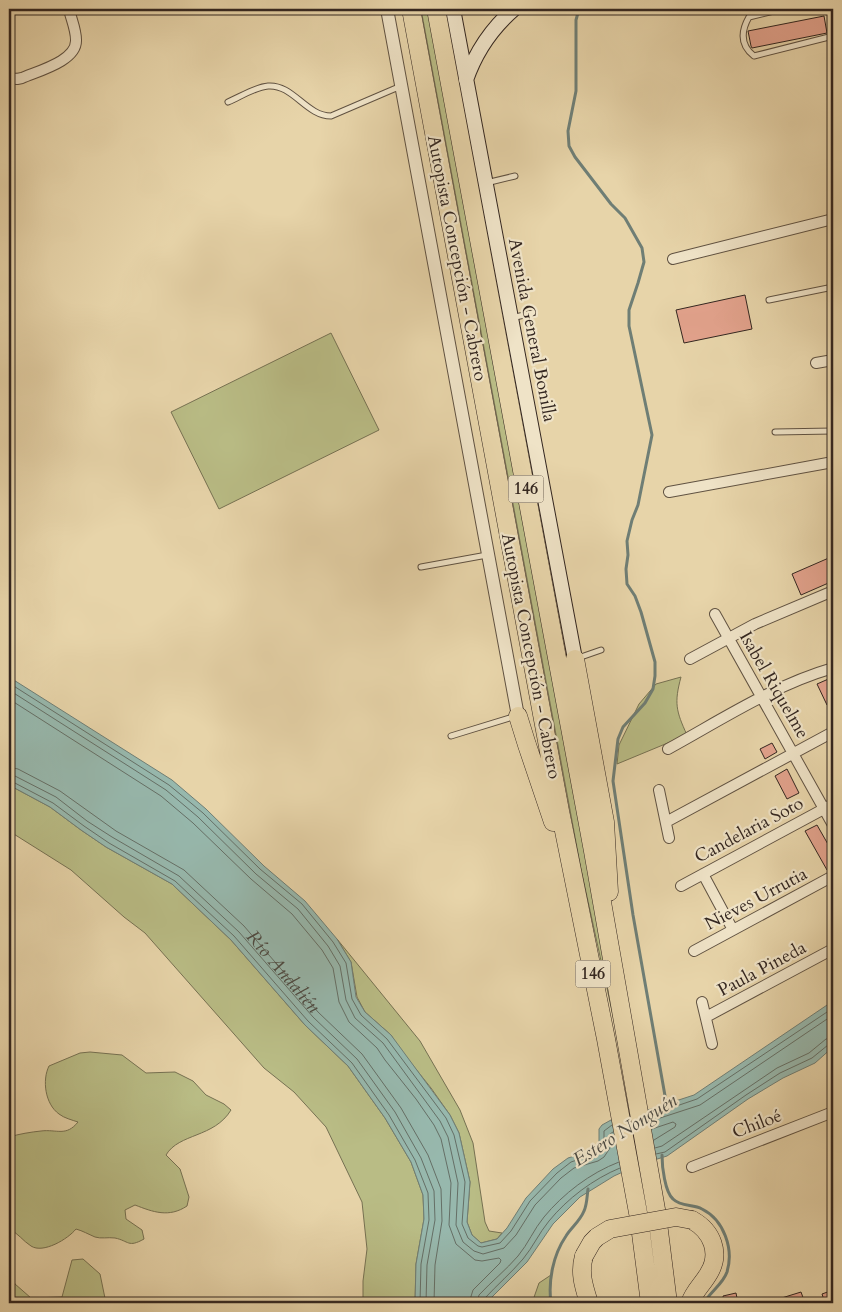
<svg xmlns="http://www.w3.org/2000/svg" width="842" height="1312" font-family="Cardo,serif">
<rect width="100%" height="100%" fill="#e7d4a9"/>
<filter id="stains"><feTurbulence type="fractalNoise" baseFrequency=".004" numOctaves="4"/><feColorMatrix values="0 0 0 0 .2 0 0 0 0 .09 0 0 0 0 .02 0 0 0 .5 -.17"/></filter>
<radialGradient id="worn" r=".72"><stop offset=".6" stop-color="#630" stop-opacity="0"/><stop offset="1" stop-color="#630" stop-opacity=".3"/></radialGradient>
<path fill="#b9bc85" stroke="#767152" d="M 421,9 L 429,9 L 589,868 L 620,1048 L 581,869 Z
M 331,333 L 379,430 L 219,509 L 171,412 Z
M 681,677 C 674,703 676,711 687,735 L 617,764 L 619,745 L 639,704 L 656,684 Z
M 9,785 L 50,807 L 81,830 L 106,847 L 172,884 L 231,940 L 305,1025 L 348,1066 L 385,1118 L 411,1162 L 423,1195 L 424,1219 L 416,1264 L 415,1303 L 363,1303 L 363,1281 L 367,1249 L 362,1202 L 326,1127 L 294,1092 L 264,1068 L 145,933 L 124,917 L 71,870 L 9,831 Z
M 337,939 L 420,1041 L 460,1110 L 473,1143 L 485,1222 L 489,1231 L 502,1233 L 497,1239 L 481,1243 L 472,1235 L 467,1222 L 470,1182 L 459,1133 L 450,1115 L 431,1088 L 399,1048 L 391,1035 L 365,1012 L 357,997 L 351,962 Z
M 90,1052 L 122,1055 L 146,1073 L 175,1072 L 193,1081 L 206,1095 L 224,1104 L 231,1110 C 214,1138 179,1133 166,1155 L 180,1169 L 189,1197 L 187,1206 C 169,1218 153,1212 135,1205 L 125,1210 L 126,1219 L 142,1230 L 144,1239 C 128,1248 129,1241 115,1238 C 108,1237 101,1239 95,1237 C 88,1234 83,1231 76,1229 C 68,1239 43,1254 31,1246 C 23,1241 18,1233 9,1229 L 9,1137 C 19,1134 31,1132 41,1131 C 57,1129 66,1137 78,1122 C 72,1120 64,1118 59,1114 C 45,1104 42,1080 49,1066 L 80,1053 Z
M 83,1259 L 100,1274 L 106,1303 L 9,1303 L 9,1270 L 15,1284 L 31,1298 L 62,1297 L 72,1260 Z
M 551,1275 L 550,1294 L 551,1303 L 532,1303 L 539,1283 Z"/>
<path fill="#97b8ad" stroke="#6f7e75" d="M 9,677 L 172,780 L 206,809 L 264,866 L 305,901 L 337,939 L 351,962 L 356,997 L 365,1012 L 391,1035 L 450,1115 L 459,1133 L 470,1182 L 467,1222 L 472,1235 L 481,1243 L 497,1239 L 507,1228 L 526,1198 L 553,1169 L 568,1158 L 595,1150 L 599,1144 L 599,1129 L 602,1125 L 611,1120 L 651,1109 L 694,1095 L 833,1001 L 833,1047 L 815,1063 L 783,1078 L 748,1099 L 667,1156 L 638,1165 L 614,1176 L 580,1197 L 553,1224 L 527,1262 L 486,1303 L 415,1303 L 416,1264 L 424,1219 L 423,1195 L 411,1162 L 385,1118 L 348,1066 L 305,1025 L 231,940 L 172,884 L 106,847 L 81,830 L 50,807 L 9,785 Z"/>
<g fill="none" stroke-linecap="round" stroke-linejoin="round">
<g stroke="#656f66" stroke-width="1">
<path d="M 9,683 L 169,785 L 203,813 L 260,869 L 302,904 L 333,942 L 346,963 L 352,999 L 361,1015 L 387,1039 L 446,1118 L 454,1135 L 465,1182 L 462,1224 L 468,1238 L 478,1246 L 482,1247 L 500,1243 L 511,1231 L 530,1201 L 557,1173 L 571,1162 L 598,1153 L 604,1145 L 604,1131 L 612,1125"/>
<path d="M 9,690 L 166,790 L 198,817 L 256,874 L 298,909 L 328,946 L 340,966 L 346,1000 L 355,1018 L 383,1043 L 440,1121 L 448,1137 L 458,1183 L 456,1225 L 463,1242 L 474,1251 L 483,1254 L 504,1248 L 516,1235 L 535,1205 L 561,1178 L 574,1168 L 598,1161 L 604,1157 L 610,1148 L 610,1134 L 613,1132"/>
<path d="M 9,699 L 161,796 L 193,823 L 251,879 L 292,914 L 322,950 L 333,968 L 339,1002 L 349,1022 L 377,1048 L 385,1060 L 416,1099 L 434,1125 L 441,1139 L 451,1183 L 449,1225 L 456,1244 L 475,1260 L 482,1261 L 499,1258 L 501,1260 L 500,1263 L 473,1290 L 469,1303"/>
<path id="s1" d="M 9,767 L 18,769 L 60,791 L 116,831 L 184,870 L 244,926 L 318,1012 L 362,1054 L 401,1108 L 428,1155 L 441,1189 L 442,1221 L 435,1265 L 434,1303"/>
<path d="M 9,775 L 15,776 L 56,797 L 87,821 L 112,837 L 179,876 L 239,932 L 313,1017 L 357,1059 L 395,1112 L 421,1158 L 434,1191 L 435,1220 L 427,1265 L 426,1303"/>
<path d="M 9,781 L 13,782 L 53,803 L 84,826 L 109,843 L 175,881 L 234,936 L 308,1021 L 352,1063 L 389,1115 L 415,1160 L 428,1193 L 429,1220 L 421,1264 L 420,1303"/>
<path d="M 650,1115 L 697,1099 L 833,1008"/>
<path d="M 651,1121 L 700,1105 L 833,1015"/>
<path d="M 652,1129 L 673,1122 L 676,1124 L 675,1127 L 654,1140"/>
<path d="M 655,1148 L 662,1146 L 777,1068 L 809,1053 L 826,1039 L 833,1038"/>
<path d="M 656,1154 L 665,1152 L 746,1095 L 780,1073 L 812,1058 L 828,1045 L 833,1044"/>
<path d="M 477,1303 L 479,1295 C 492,1281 506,1270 518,1256 C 528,1244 534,1229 544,1217 C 563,1194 590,1173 619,1162"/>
<path d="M 483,1303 L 485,1298 C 497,1285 511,1273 523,1259 C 533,1247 539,1233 549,1221 C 567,1199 593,1179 620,1168"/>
</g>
<path stroke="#6f7e75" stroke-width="3" d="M 579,9 L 576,20 L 576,91 L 568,131 L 569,146 L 575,157 L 611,204 L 625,218 L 642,248 L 644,262 L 638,283 L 629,310 L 629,326 L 652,435 L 638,505 L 632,520 L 627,541 L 628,555 L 626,569 L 627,584 L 635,596 L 641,612 L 655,662 L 655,676 L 653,689 L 645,703 L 623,727 L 618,739 L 613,781 L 633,915 L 667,1107
M 662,1155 C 662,1167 665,1192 673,1199 C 681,1207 693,1204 702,1209 C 724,1220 734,1249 727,1272 C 723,1284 710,1292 704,1303
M 551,1303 C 548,1281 553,1255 566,1236 C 571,1228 580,1221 584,1211 C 587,1205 587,1196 588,1189"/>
</g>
<path fill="#e2a28c" stroke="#332620" d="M 824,16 L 827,33 L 752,48 L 751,46 L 748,31 Z
M 745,295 L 752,329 L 684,343 L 676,310 Z
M 831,557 L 833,562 L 833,581 L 801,595 L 792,574 Z
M 833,677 L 833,702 L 827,705 L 817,684 Z
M 772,743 L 777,752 L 765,759 L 760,749 Z
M 787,769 L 799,793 L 787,799 L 775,776 Z
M 817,825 L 833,853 L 833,866 L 827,870 L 805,831 Z
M 833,1290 L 833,1303 L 825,1303 L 822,1294 Z
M 801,1292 L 805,1303 L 772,1303 L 772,1301 Z
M 736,1293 L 738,1303 L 724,1303 L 723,1296 Z"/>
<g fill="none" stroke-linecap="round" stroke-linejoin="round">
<g stroke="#605242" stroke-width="7">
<path id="service" d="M 782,9 L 749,17 C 741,31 740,45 754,56 L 833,36
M 832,9 L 833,13
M 228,102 C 240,97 255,87 268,86 C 293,84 306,116 331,116 L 401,86
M 486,183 L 515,176
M 769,300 L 833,287
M 511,318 L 533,313
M 775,432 L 833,431
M 421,567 L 487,555
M 578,658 L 601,650
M 451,736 L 516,716"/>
</g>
<g stroke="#605242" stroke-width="12">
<path id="minor" d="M 9,78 L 17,79 L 22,78 C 38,71 77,61 76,40 C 76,29 71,19 69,9
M 673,259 L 833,219
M 816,363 L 833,360
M 669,492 L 833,462
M 715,614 L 833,825
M 690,659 L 755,624 L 833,591
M 668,749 C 721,720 774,685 833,668
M 659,790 L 669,838
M 666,822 L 833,732
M 703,874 L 733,930
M 681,886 L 833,804
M 694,951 L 833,876
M 702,1002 L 712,1044
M 706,1017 L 833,949
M 692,1167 L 833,1112"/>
</g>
<g stroke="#605242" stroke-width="14">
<path id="tertiary" d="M 387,9 L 518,716"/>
</g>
<g stroke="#332620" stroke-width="16">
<path id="secondary" d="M 453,9 L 575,659
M 466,80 C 476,51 491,29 514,9"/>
</g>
<g stroke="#332620" stroke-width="19">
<path id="motorway" d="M 411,9 L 560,811 L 606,1039 L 639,1218 L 650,1303
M 436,9 L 593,851 L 657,1215 L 668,1303
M 575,659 L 605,822 L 609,892
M 518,716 L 527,745 L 553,822
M 584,1256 C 579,1273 584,1287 589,1303
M 690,1303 C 694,1291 703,1284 709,1273 C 721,1253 712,1231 692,1220"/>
</g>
<use href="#service" stroke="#efe3c7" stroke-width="5"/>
<use href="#minor" stroke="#efe3c7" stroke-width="10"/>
<use href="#tertiary" stroke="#efe3c7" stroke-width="12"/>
<use href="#secondary" stroke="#efe3c7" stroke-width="14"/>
<use href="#motorway" stroke="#e7d4a9" stroke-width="18"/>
<g stroke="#332620" stroke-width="19" stroke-linecap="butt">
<path id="motorway-bridge" d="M 584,1256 L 592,1242 L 597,1237 L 610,1229 L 676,1217 L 692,1220"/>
</g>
<use href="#motorway-bridge" stroke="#e7d4a9" stroke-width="18"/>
</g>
<g text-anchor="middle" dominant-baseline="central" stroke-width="4.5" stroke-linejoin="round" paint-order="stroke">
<g fill="#efe3c7" stroke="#6b5f52" stroke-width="1">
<rect x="508.5" y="475.5" width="35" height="27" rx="4"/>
<rect x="575.5" y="960.5" width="35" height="27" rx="4"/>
</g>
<g font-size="16" font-weight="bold" fill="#332620">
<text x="526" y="489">146</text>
<text x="593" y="974">146</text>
</g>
<g font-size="18" fill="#332620" stroke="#efe3c7">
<text transform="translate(457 258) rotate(79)">Autopista Concepción - Cabrero</text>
<text transform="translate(532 330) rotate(79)">Avenida General Bonilla</text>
<text transform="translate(531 656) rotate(79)">Autopista Concepción - Cabrero</text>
<text transform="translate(774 685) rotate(60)">Isabel Riquelme</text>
<text transform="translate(749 830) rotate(-28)">Candelaria Soto</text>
<text transform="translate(756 899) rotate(-28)">Nieves Urrutia</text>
<text transform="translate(762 969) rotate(-28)">Paula Pineda</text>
<text transform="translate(757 1124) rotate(-21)">Chiloé</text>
</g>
<g font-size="19" font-style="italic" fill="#4c4a43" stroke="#efe3c7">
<text stroke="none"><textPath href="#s1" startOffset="346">Río Andalién</textPath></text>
<text transform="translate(625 1130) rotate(-32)">Estero Nonguén</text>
</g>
</g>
<rect width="842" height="1312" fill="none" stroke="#e7d4a9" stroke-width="30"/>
<rect x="10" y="10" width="822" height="1292" fill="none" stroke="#332620" stroke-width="2.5"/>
<rect x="15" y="15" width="812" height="1282" fill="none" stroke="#332620"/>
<rect width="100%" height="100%" filter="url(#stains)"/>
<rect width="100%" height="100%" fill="url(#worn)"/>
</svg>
